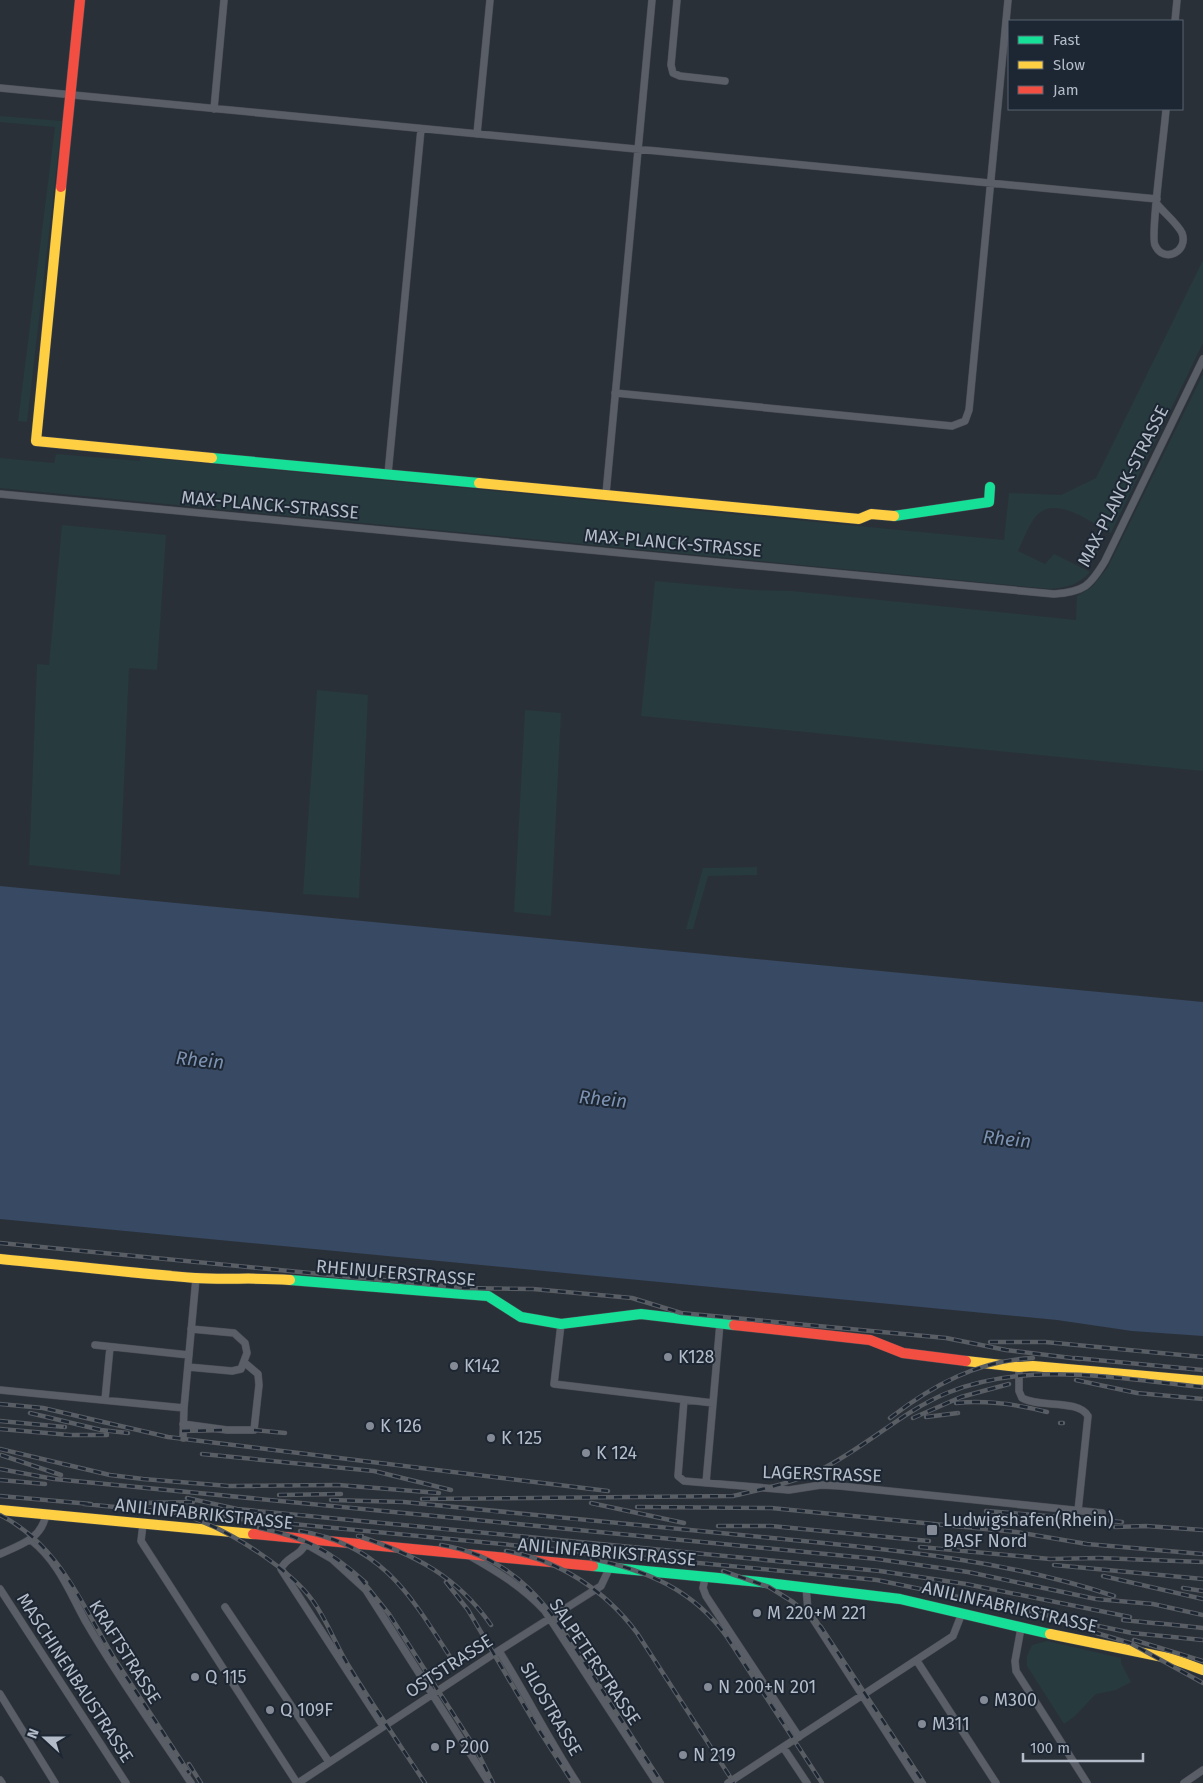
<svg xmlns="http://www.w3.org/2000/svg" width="1203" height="1783" font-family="'Fira Sans',sans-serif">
<rect width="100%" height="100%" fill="#2a3038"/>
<path fill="#273a3e" d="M 0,116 L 62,121 L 27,422 L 18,421 L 55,127 L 0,122 Z
M 1203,260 L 1203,343 L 1111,533 C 1088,521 1050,490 1032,522 C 1026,531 1023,541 1018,551 L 1045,564 L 1054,554 L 1090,572 C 1078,585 1068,587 1051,589 L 0,488 L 0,458 L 54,463 L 56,454 L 140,461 L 140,457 L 1004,540 L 1009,493 L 1061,495 L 1096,478 Z
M 1203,374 L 1203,771 L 641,716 L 655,581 L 753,590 L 792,591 L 1076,620 L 1077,596 L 1092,587 L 1108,567 Z
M 62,525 L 166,535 L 157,670 L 129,668 L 120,875 L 29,865 L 37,664 L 49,665 Z
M 317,690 L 368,695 L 359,898 L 303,894 Z
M 525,710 L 561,713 L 551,916 L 514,912 Z
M 757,867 L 757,875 L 708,876 L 693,929 L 686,929 L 703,868 Z
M 1047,1641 L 1121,1658 L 1121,1663 L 1131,1682 L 1116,1690 L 1096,1694 L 1075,1716 L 1064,1724 L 1027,1666 L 1027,1656 L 1032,1645 Z"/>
<path fill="#384963" d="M 0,886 L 1203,1002 L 1203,1336 L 1132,1331 L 1057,1320 L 0,1219 Z"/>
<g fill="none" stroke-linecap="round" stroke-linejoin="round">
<g stroke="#484c53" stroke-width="8">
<path id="street" d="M 677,0 L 671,65 L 673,73 L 680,76 L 725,81
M 1175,21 L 1177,0
M 0,88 L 1157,199
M 214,109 L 224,0
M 477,134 L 490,0
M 1157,204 C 1164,213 1177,223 1182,233 C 1189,252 1163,264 1155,245 C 1150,236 1165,128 1166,109
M 615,393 L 952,426 L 965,421 L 969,410 L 1008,0
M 388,474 L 421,129
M 0,494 L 1054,594 C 1084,592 1090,586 1105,561 L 1203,359
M 606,494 L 652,0
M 561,1324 L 554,1384 L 713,1403
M 95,1345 L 189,1355
M 188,1367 L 232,1371 L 241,1369 L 247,1353 L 245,1343 L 234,1333 L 191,1329
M 1019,1367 L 1019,1391 L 1022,1398 C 1040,1408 1078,1399 1088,1416 L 1078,1511
M 0,1390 L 184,1408 L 196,1278
M 105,1400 L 110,1347
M 684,1400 L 678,1476 L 684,1481 L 789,1490 L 821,1485 L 840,1486 L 1102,1513
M 183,1424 L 227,1430 L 254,1430 L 259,1385 L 258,1374 L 245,1363
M 183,1438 L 184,1408
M 706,1483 L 720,1323
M 143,1524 L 141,1541 L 297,1783
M 31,1540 C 58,1561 70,1593 86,1622 C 118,1677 156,1730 191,1783
M 306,1541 C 303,1556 286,1556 281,1569 L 383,1726
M 306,1544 L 332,1559 L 366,1590 L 489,1783
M 0,1554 C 20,1545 42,1539 46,1514
M 470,1556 C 498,1572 523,1587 545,1611 L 657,1783
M 705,1578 L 703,1588 L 706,1596 L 799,1737
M 806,1587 L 808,1611 L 919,1783
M 0,1589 L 126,1783
M 225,1607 L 329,1762
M 1021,1628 L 1015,1661 L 1016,1671 L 1087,1783
M 499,1651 C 526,1694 549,1740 577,1783
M 917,1661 L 996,1783
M 0,1694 L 55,1783
M 783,1747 L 807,1783
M 0,1780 L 2,1783
M 298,1783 L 495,1653 L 601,1586 L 609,1569
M 728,1783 L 953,1636 L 962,1613
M 1184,1783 L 1203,1770"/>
</g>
<g stroke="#484c53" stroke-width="11">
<path id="fast" d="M 212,458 L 479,483
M 894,516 L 989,502 L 990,487
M 290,1280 L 488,1296 L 521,1317 L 561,1324 L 641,1314 L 734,1325
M 593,1566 L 760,1582 L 900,1599 L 1050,1634"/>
</g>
<g stroke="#484c53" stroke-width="11">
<path id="slow" d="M 61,187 L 36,441 L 212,458
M 479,483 L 859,519 L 871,514 L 894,516
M 0,1259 C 65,1265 130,1273 195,1278 C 227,1280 258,1277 290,1280
M 966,1361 L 1019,1367 L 1033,1366 L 1203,1381
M 0,1510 L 253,1534
M 1050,1634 L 1173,1659 L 1203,1670"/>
</g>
<g stroke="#484c53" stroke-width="11">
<path id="jam" d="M 61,187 L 80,0
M 734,1325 L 870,1340 L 903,1353 L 966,1361
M 253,1534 L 593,1566"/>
</g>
<use href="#street" stroke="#5a5e66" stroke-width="7"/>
<use href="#fast" stroke="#16e098" stroke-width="10"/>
<use href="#slow" stroke="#ffcf43" stroke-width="10"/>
<use href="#jam" stroke="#f24e42" stroke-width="10"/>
<g stroke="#595d64" stroke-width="4.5">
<path id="rail" d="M 0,1243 L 465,1288 L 533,1289 L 632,1298 L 681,1313 L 946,1338 L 1006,1350 L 1080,1359
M 990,1342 L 1045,1342 L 1203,1357
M 1075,1358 L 1203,1370
M 1076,1380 L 1137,1393 L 1203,1399
M 956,1403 C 988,1400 1016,1404 1047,1412
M 0,1404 L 43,1408 L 168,1437 L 608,1491
M 30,1413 L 101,1430 L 128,1433
M 926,1417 L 958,1413
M 890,1418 C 933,1385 977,1361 1033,1358
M 913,1418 L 961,1397 L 1009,1384
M 0,1421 L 65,1427
M 1060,1423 L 1063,1423
M 0,1429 L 70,1435 L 107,1435
M 254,1430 L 285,1433
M 182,1431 L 227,1430
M 0,1449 L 110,1475 L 143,1479 L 229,1486 L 338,1485 L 439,1493
M 202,1454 L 374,1471 L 451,1490
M 1,1455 L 61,1475
M 0,1469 L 54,1479 L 877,1559 L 968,1572 L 1096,1599 L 1153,1604 L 1203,1615
M 0,1480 L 45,1484
M 279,1495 L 341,1494
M 0,1496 L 91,1504
M 187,1498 L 237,1509 L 880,1571 L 966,1584 L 1130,1617
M 422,1499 L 733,1496 C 762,1489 793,1483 820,1470 C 865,1448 901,1412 947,1393 C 1029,1360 1118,1379 1203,1387
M 331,1500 L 404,1502 C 526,1515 649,1526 772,1538 C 887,1549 1003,1559 1114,1596
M 136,1503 L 193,1502
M 591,1503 L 684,1523
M 84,1504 L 877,1580 L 1132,1633 L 1203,1640
M 637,1507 L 771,1508 L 1016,1532 L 1087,1544 L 1203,1554
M 986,1511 L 1122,1522
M 0,1515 C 61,1546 82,1606 116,1661 C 140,1698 165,1735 189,1773
M 195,1519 C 232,1532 291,1570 313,1601 C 328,1622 336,1646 350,1668 C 374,1707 400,1745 425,1783
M 718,1526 L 771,1526 L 929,1541
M 1115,1527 L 1146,1526 L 1203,1530
M 259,1528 C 305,1537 331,1551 366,1583
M 300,1531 C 384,1545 412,1598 454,1663
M 362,1536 L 358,1536 C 414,1554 457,1576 491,1625
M 441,1545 C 522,1558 553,1614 594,1677 C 616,1712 639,1748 662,1783
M 920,1547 L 1050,1559 L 1099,1558 L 1203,1562
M 506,1551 C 559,1560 605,1590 637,1633 L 734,1783
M 592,1559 C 646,1570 694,1590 727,1637 L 822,1783
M 1054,1565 L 1203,1579
M 723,1571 L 769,1587 L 793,1602 L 821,1627 L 924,1783
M 1103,1576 L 1203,1599
M 360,1578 L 389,1614 L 477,1751 L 493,1783
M 446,1582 L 468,1610 L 537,1727 L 573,1783
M 1183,1588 L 1203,1591
M 1123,1620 L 1163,1624
M 1156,1623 L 1203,1628
M 1093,1632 L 1130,1643 L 1203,1683
M 1134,1640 L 1203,1661
M 189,1764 L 201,1783"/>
</g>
<use href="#rail" stroke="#1d2633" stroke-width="2.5" stroke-dasharray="8" stroke-linecap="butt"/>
</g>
<g fill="#848b96" stroke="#1d2633" stroke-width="2">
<circle cx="668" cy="1357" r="5"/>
<circle cx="454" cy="1366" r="5"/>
<circle cx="370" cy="1426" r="5"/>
<circle cx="491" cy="1438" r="5"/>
<circle cx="586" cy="1453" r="5"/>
<rect x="926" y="1524" width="12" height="12" rx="2.5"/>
<circle cx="757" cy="1613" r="5"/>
<circle cx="195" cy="1677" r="5"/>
<circle cx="708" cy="1687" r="5"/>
<circle cx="984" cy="1700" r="5"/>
<circle cx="270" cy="1710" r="5"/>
<circle cx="922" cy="1724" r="5"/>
<circle cx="435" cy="1747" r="5"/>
<circle cx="683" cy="1755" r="5"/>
</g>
<g text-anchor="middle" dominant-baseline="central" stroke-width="4" stroke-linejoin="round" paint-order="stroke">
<g font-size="18" fill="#b4bcc9" stroke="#1d2633">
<text transform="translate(1123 486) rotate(-63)">MAX-PLANCK-STRASSE</text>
<text transform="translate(270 505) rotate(5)">MAX-PLANCK-STRASSE</text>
<text transform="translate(673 543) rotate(5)">MAX-PLANCK-STRASSE</text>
<text transform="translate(396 1273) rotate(5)">RHEINUFERSTRASSE</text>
<text transform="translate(822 1474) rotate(2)">LAGERSTRASSE</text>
<text transform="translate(204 1514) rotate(6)">ANILINFABRIKSTRASSE</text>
<text transform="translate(607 1552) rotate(5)">ANILINFABRIKSTRASSE</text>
<text transform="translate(1010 1607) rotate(13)">ANILINFABRIKSTRASSE</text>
<text transform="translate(125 1652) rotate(58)">KRAFTSTRASSE</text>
<text transform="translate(595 1662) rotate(56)">SALPETERSTRASSE</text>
<text transform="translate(449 1666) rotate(-33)">OSTSTRASSE</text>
<text transform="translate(75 1678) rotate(57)">MASCHINENBAUSTRASSE</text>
<text transform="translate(551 1709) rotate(60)">SILOSTRASSE</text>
</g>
<g font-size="18" fill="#b4bcc9" stroke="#1d2633" text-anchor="start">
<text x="678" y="1357">K128</text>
<text x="464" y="1366">K142</text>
<text x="380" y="1426">K 126</text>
<text x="501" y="1438">K 125</text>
<text x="596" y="1453">K 124</text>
<text x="943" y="1520">Ludwigshafen(Rhein)<tspan x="943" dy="21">BASF Nord</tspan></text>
<text x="767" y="1613">M 220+M 221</text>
<text x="205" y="1677">Q 115</text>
<text x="718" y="1687">N 200+N 201</text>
<text x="994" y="1700">M300</text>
<text x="280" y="1710">Q 109F</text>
<text x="932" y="1724">M311</text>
<text x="445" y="1747">P 200</text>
<text x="693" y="1755">N 219</text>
</g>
<g font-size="19" font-style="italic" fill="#7c92b1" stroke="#1d2633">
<text transform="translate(200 1060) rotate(6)">Rhein</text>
<text transform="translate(603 1099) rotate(6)">Rhein</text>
<text transform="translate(1007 1139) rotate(6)">Rhein</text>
</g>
</g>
<rect x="1008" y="20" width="175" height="90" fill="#1d2633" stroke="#59626f"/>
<rect x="1018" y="36" width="25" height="8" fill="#16e098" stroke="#59626f"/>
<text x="1053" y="45" font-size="15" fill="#b4bcc9">Fast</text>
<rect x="1018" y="61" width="25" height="8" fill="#ffcf43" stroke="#59626f"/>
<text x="1053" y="70" font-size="15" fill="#b4bcc9">Slow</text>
<rect x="1018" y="86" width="25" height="8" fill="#f24e42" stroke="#59626f"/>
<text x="1053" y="95" font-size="15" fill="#b4bcc9">Jam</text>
<g transform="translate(45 1738) rotate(291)" stroke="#1d2633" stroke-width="4" paint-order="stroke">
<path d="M0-4L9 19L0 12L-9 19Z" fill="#b4bcc9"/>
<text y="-8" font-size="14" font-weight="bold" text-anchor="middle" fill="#b4bcc9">N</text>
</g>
<path d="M1023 1753v8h120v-8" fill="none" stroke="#b4bcc9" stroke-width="2.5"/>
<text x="1030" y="1753" font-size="15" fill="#b4bcc9" stroke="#1d2633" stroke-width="4" paint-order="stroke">100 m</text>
</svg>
